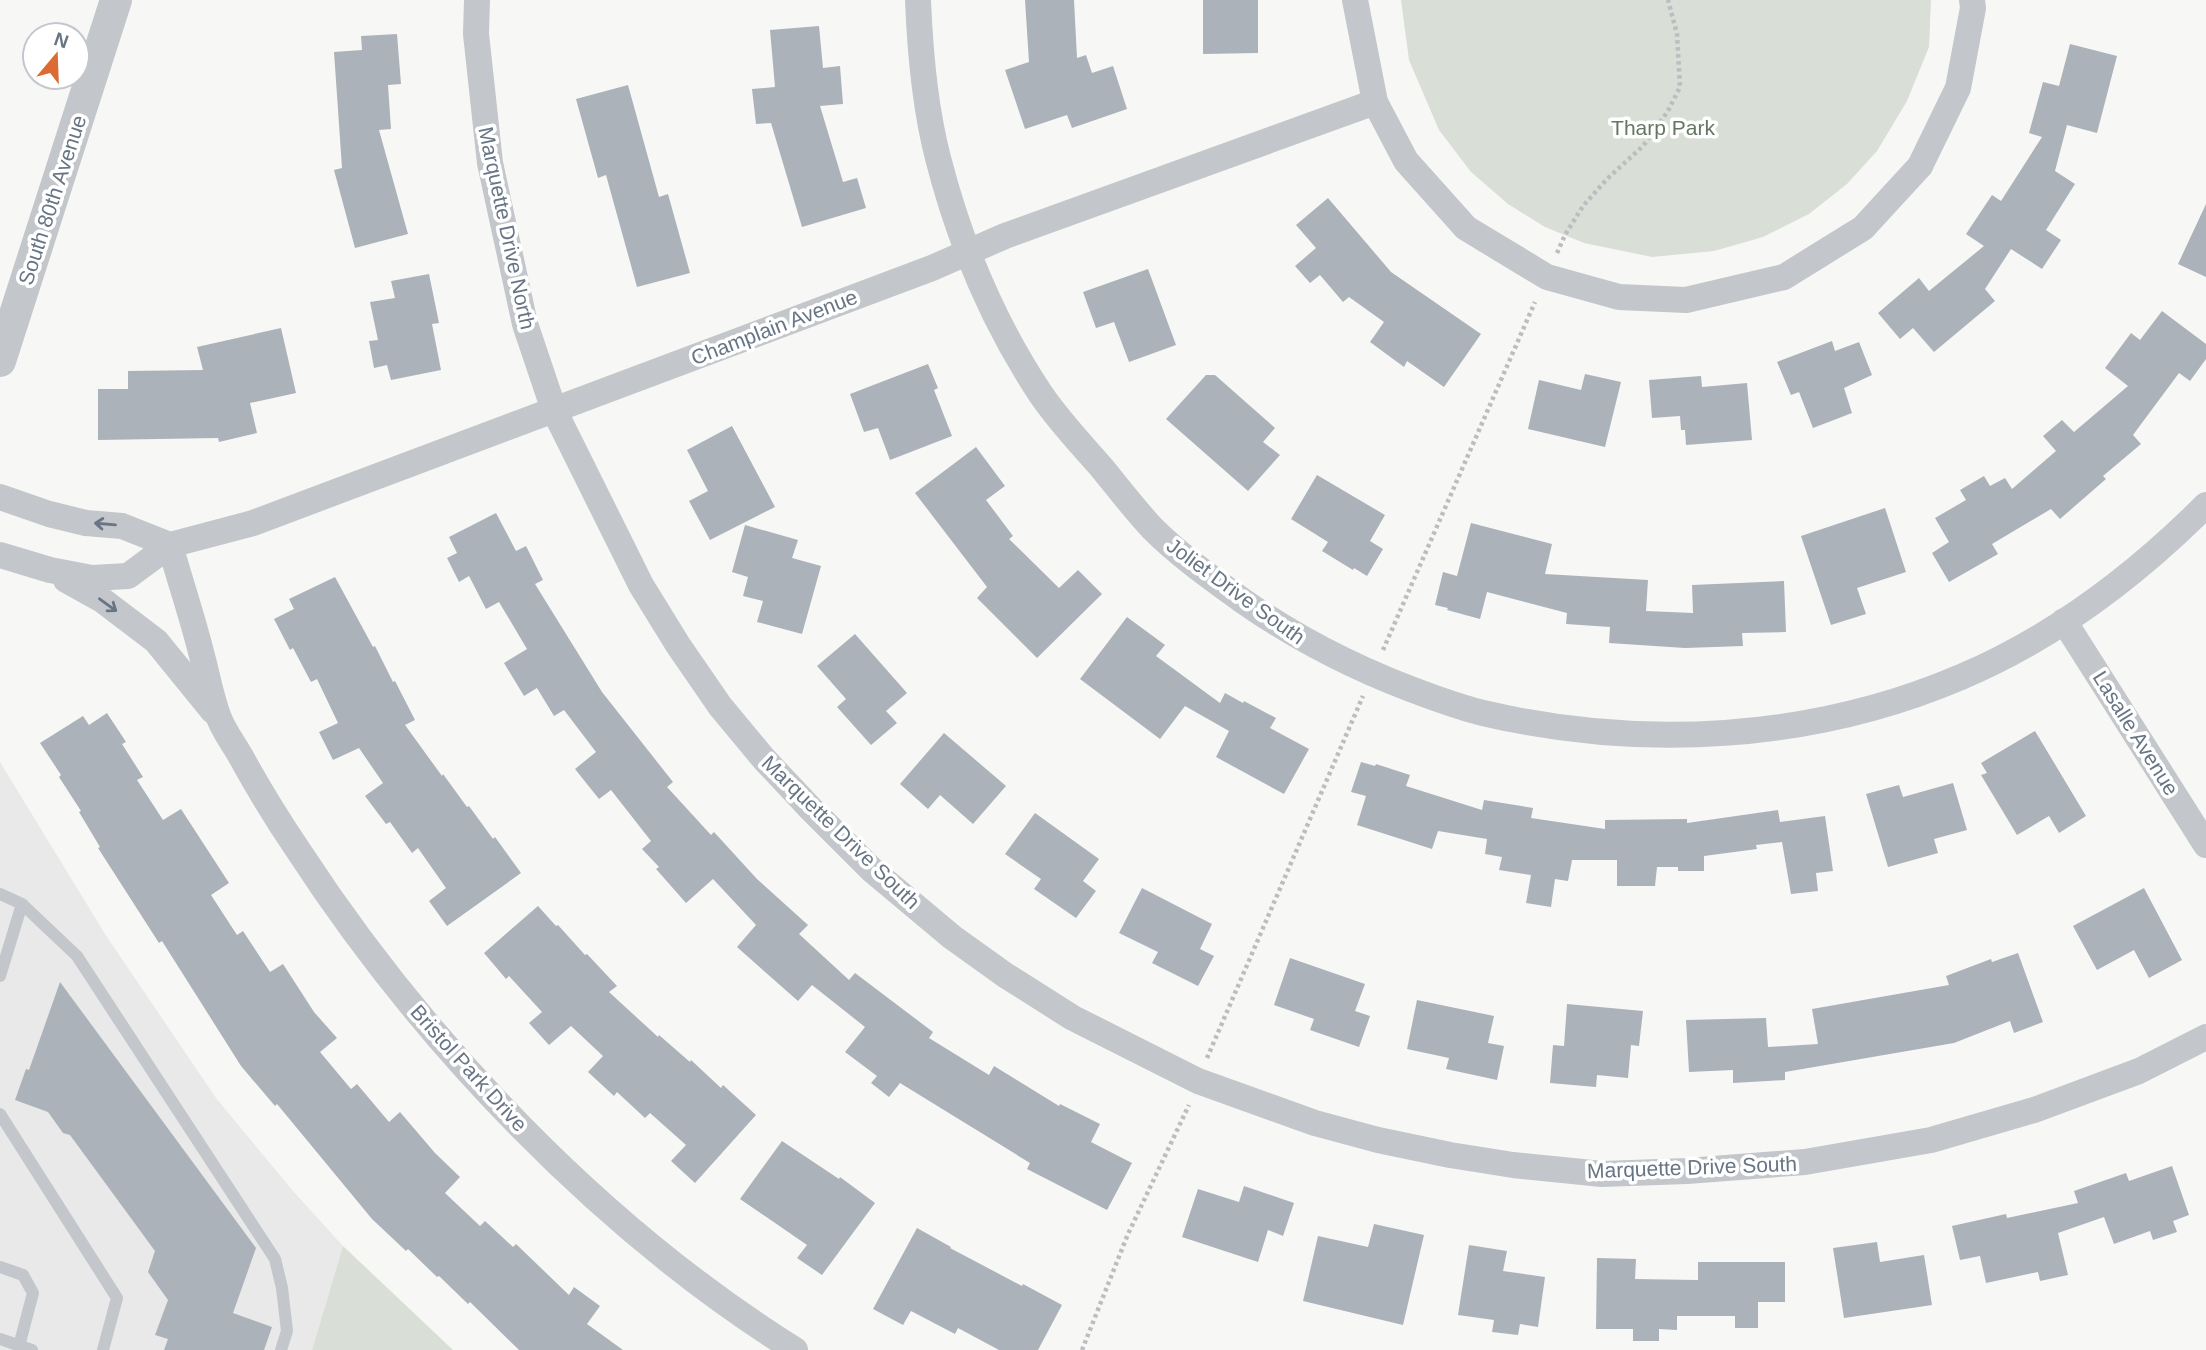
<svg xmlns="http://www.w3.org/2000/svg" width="2206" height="1350" font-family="Arial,sans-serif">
<rect width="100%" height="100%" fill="#f7f8f5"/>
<path fill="#e8e9e8" d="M 0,762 L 105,934 L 216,1098 L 293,1191 L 343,1246 L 312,1350 L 0,1350 Z"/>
<path fill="#d9ded6" d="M 1401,0 L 1931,0 L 1929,47 L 1907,101 L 1877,151 L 1847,184 L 1809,214 L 1763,237 L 1714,251 L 1652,257 L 1584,243 L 1545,227 L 1508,204 L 1471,172 L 1439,130 L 1409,60 Z
M 343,1246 L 453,1350 L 312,1350 Z"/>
<path fill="#acb2b9" d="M 1025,0 L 1074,0 L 1077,58 L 1086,55 L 1092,73 L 1113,66 L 1127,109 L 1072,128 L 1067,115 L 1025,129 L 1005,70 L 1029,62 Z
M 1203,0 L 1258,0 L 1258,53 L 1203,54 Z
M 819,26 L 823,68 L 840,66 L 843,104 L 820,106 L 843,182 L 857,178 L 866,208 L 802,227 L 771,123 L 756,124 L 752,89 L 775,87 L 770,30 Z
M 397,34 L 401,84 L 388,85 L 391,129 L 379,130 L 408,234 L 355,248 L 334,170 L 342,168 L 334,52 L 362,50 L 361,36 Z
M 2070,44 L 2117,56 L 2097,133 L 2067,125 L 2055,171 L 2075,184 L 2046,230 L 2061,240 L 2042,269 L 2011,249 L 1985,289 L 1995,301 L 1934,352 L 1913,328 L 1900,339 L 1878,313 L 1919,278 L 1929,291 L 1984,246 L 1966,234 L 1992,195 L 2001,201 L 2042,137 L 2029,133 L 2043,82 L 2059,86 Z
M 628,85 L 659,197 L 668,194 L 690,273 L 637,287 L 606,175 L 598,178 L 576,99 Z
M 1328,198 L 1391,272 L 1481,334 L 1444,387 L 1407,361 L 1404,367 L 1370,342 L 1384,322 L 1349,297 L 1343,302 L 1320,275 L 1310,283 L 1295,266 L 1316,248 L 1296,225 Z
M 2206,204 L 2206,277 L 2178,264 Z
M 1148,269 L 1176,345 L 1129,362 L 1114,322 L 1096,328 L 1083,292 Z
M 429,274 L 439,323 L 432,324 L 441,370 L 391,380 L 387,365 L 374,368 L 369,341 L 378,340 L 370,302 L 395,298 L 391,281 Z
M 2162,311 L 2206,344 L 2206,359 L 2190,381 L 2179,373 L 2133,435 L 2141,444 L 2103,476 L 2106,479 L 2060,519 L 2051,509 L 1992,544 L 1998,554 L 1949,582 L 1932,553 L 1949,542 L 1935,518 L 1966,500 L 1960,490 L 1984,476 L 1990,486 L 2005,478 L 2012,489 L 2056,451 L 2043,436 L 2062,420 L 2074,432 L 2128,386 L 2105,368 L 2131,333 L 2140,340 Z
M 281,328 L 296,393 L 250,403 L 257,433 L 219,442 L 218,438 L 98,440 L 98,389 L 128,389 L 128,371 L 203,370 L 197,347 Z
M 1832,341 L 1835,351 L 1859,342 L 1872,375 L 1844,388 L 1852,413 L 1813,428 L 1799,392 L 1791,395 L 1777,362 Z
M 928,364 L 938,388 L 934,390 L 952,436 L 890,460 L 878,428 L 864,432 L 850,394 Z
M 1585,374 L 1621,382 L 1605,447 L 1528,429 L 1539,380 L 1581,390 Z
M 1206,375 L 1215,375 L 1275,428 L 1263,442 L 1280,455 L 1248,491 L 1166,419 Z
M 1701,376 L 1702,387 L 1747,383 L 1752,440 L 1686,445 L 1685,430 L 1681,430 L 1680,416 L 1652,418 L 1649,380 Z
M 732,426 L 775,507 L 710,540 L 689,501 L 708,491 L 687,450 Z
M 976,447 L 1005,486 L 986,500 L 1013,536 L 1009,539 L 1059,588 L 1078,570 L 1102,594 L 1037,658 L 977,598 L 987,587 L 915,493 Z
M 1317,475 L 1385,515 L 1370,541 L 1383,549 L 1367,576 L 1354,568 L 1353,570 L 1322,551 L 1328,542 L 1291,519 Z
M 1885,508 L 1906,572 L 1857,588 L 1866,614 L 1831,625 L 1801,536 Z
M 496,513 L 516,551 L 526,546 L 543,580 L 535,584 L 602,692 L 673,782 L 667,787 L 711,835 L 714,832 L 757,879 L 808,925 L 799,934 L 849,980 L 855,973 L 933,1032 L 929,1038 L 989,1075 L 994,1066 L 1059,1106 L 1060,1104 L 1100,1124 L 1091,1142 L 1132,1163 L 1107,1210 L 1027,1169 L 1030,1163 L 900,1083 L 889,1097 L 871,1083 L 877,1076 L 845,1052 L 865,1027 L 812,985 L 798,1001 L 737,947 L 756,925 L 713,879 L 686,903 L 656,869 L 659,867 L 642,849 L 651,841 L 611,790 L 599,799 L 575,769 L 596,752 L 564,710 L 554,716 L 537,688 L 524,696 L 504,663 L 527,649 L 499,602 L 486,609 L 469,576 L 459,582 L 447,558 L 457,553 L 449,537 Z
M 1471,523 L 1552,544 L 1545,574 L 1648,580 L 1646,611 L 1693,613 L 1692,585 L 1784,581 L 1786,632 L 1742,633 L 1743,646 L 1685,648 L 1609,643 L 1610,627 L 1566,624 L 1567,613 L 1487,592 L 1480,619 L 1447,610 L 1448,608 L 1435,605 L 1443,572 L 1457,576 Z
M 745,525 L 798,540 L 792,558 L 821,566 L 802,634 L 757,622 L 763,601 L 743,596 L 748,577 L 732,572 Z
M 335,577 L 373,647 L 375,646 L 393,682 L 395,681 L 415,720 L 405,725 L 442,776 L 443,774 L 467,807 L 469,806 L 493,839 L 495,837 L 521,873 L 447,926 L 429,901 L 446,888 L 418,848 L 412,853 L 390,822 L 386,824 L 365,796 L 383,783 L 359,748 L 333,760 L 319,732 L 338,723 L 317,679 L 311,682 L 293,648 L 290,650 L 274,619 L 294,609 L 289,599 Z
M 1127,617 L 1165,645 L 1156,656 L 1220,703 L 1225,693 L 1243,703 L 1244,701 L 1276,718 L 1270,728 L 1309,749 L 1284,794 L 1216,757 L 1229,731 L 1185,706 L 1160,739 L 1080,679 Z
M 855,634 L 907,693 L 886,711 L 897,723 L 871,745 L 837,707 L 846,699 L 817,666 Z
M 107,713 L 126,742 L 122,744 L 143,777 L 137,780 L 163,820 L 181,809 L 229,883 L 211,895 L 237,935 L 243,931 L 270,972 L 283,964 L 314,1012 L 337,1038 L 320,1052 L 351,1089 L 357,1084 L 389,1122 L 400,1112 L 435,1153 L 460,1177 L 445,1193 L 480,1226 L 485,1221 L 513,1247 L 516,1244 L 569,1295 L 574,1287 L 600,1306 L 587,1324 L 623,1350 L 519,1350 L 470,1302 L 468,1304 L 439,1276 L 437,1277 L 408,1249 L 406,1251 L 372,1219 L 277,1104 L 275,1106 L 241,1066 L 162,941 L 159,943 L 98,848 L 100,847 L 79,812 L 81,811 L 59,777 L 61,775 L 40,743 L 83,716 L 89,725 Z
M 2035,731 L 2086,816 L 2059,833 L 2049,816 L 2017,835 L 1981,775 L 1987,773 L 1981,763 Z
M 944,733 L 1006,786 L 973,824 L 940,795 L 928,809 L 900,784 Z
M 1361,762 L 1375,766 L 1376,764 L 1410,775 L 1406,786 L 1482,810 L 1484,800 L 1533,808 L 1531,818 L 1605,829 L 1605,820 L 1687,819 L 1687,823 L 1778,810 L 1780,822 L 1825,816 L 1833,871 L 1816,873 L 1818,891 L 1791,894 L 1782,842 L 1756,845 L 1757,849 L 1704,856 L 1704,871 L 1678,871 L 1678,867 L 1657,867 L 1655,886 L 1617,886 L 1617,860 L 1572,860 L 1568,881 L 1555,879 L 1551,907 L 1526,903 L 1531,875 L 1499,870 L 1502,857 L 1485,854 L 1487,839 L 1438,831 L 1432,849 L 1357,825 L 1366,796 L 1351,792 Z
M 1953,783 L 1967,830 L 1934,839 L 1938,853 L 1888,867 L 1866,794 L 1899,785 L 1903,797 Z
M 1035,813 L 1099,859 L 1083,881 L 1096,891 L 1076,918 L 1034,889 L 1041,879 L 1005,854 Z
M 1142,888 L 1212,924 L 1200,949 L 1214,956 L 1198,986 L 1152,963 L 1158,952 L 1119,933 Z
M 2144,888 L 2182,960 L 2149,978 L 2134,950 L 2097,970 L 2073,926 Z
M 538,906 L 556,926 L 558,925 L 585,955 L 587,954 L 617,986 L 609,992 L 658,1037 L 659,1035 L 690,1062 L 691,1060 L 721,1088 L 723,1085 L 756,1115 L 695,1183 L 671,1161 L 686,1145 L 650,1113 L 645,1118 L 617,1092 L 614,1096 L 588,1072 L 603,1056 L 571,1026 L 549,1045 L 529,1023 L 542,1012 L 509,976 L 506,979 L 484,953 Z
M 2018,953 L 2043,1022 L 2014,1033 L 2010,1021 L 1954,1043 L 1785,1072 L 1785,1080 L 1733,1083 L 1733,1070 L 1689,1072 L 1686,1020 L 1766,1018 L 1768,1047 L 1818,1044 L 1812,1009 L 1949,985 L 1946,976 L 1991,959 L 1992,962 Z
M 1290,958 L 1365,984 L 1355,1011 L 1370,1016 L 1359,1047 L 1310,1030 L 1314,1019 L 1274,1005 Z
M 60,982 L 256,1248 L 233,1313 L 272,1327 L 264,1350 L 164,1350 L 168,1339 L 155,1335 L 168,1300 L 148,1272 L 155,1251 L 70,1135 L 63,1133 L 48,1112 L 15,1100 L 26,1069 L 29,1070 Z
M 1417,1000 L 1494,1016 L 1488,1043 L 1504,1046 L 1497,1080 L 1446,1069 L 1449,1058 L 1407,1049 Z
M 1567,1004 L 1643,1011 L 1639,1046 L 1631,1045 L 1628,1078 L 1597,1075 L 1596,1087 L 1550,1083 L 1553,1045 L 1564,1046 Z
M 782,1141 L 839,1179 L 840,1177 L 875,1203 L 822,1275 L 797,1258 L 807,1245 L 740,1199 Z
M 2172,1166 L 2189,1215 L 2173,1221 L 2177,1232 L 2153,1240 L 2150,1231 L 2114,1244 L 2104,1217 L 2058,1233 L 2068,1275 L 2040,1281 L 2038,1272 L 1986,1283 L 1980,1256 L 1960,1260 L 1952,1226 L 2006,1214 L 2007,1218 L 2078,1203 L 2074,1191 L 2126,1173 L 2129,1181 Z
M 1244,1186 L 1294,1203 L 1283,1236 L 1268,1230 L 1258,1262 L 1182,1237 L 1198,1189 L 1239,1202 Z
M 1374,1224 L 1424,1235 L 1403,1325 L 1303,1301 L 1318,1236 L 1368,1247 Z
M 917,1228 L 951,1247 L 950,1248 L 1022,1286 L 1023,1284 L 1062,1305 L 1038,1350 L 999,1350 L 958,1328 L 955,1334 L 911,1311 L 903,1325 L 873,1309 Z
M 1877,1242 L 1880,1262 L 1924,1255 L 1932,1305 L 1844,1318 L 1833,1248 Z
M 1469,1245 L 1507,1251 L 1503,1271 L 1545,1277 L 1538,1327 L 1520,1324 L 1518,1335 L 1492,1332 L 1494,1320 L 1458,1315 Z
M 1597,1258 L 1636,1259 L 1635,1279 L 1698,1280 L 1698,1262 L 1785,1262 L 1785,1302 L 1758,1302 L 1758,1328 L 1735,1328 L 1735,1316 L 1677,1316 L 1677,1330 L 1659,1329 L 1659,1341 L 1633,1341 L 1633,1329 L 1596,1329 Z"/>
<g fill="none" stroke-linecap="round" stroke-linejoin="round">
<path stroke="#bbbdc0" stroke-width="4.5" stroke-dasharray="3.5 3.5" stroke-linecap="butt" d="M 1557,253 L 1565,235 L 1583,206 L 1607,179 L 1643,146 L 1668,111 L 1680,87 L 1677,34 L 1668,0
M 1383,650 L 1535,302
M 1207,1058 L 1363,696
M 1082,1350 L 1128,1234 L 1189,1105"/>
<path stroke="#c3c6ca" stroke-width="12" d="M 0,894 L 22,904 L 0,976
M 22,904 L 77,956 L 275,1259 L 282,1288 L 287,1331 L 281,1350
M 0,1114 L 117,1298 L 103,1350
M 0,1267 L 23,1275 L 33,1293 L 19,1346
M 0,1339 L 32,1350"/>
<path stroke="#c3c6ca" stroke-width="26" d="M 477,0 L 476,34 L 490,163 L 525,324 L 554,410 L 641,585 L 678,645 L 720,706 L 764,759 L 811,809 L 872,870 L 952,937 L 1005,975 L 1073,1018 L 1198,1081 L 1315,1123 L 1378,1140 L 1450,1155 L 1513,1165 L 1602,1174 L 1687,1171 L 1805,1162 L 1931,1140 L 2034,1110 L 2139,1071 L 2206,1037
M 918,0 C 920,51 925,108 938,158 C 959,240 993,322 1040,393 C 1058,420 1081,444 1102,468 C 1119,489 1135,510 1153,529 C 1180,556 1213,579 1243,601 C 1303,643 1364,673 1432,697 C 1449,703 1466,709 1483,713 C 1641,750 1811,741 1961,677 C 2053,638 2136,575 2206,505
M 1355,0 L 1375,102 L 1406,161 L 1466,228 L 1547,277 L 1619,297 L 1686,300 L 1784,277 L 1863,228 L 1920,166 L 1958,88 L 1973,8 L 1972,0
M 0,497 L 49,514 L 86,523 L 122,526 L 170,545
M 170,545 C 180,581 192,616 201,652 C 207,673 211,698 219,718 C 224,731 233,743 240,755 C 258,788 277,819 298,850 C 423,1042 600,1228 795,1350
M 0,555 L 50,570 L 92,578 L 128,576 L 170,545 L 253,523 L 932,268 L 1005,236 L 1375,102
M 66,580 L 102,600 L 156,641 L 213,711
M 2064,621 L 2206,845"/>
<path stroke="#c3c6ca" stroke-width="32" d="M 0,361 L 116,0"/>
</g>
<defs><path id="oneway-shaft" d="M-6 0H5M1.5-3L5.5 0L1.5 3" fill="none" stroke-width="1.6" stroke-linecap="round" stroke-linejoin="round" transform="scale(1.75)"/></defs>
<g stroke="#687585">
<use href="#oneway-shaft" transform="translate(105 524) rotate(-175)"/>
<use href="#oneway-shaft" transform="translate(108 605) rotate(36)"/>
</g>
<g text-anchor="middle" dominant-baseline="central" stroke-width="7" stroke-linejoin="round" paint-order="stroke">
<g font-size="21" fill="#657763" stroke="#fff">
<text x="1663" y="127">Tharp Park</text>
</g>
<g font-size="21" fill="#687585" stroke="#fff">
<text transform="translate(52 200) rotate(-72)">South 80th Avenue</text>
<text transform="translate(507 228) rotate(78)">Marquette Drive North</text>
<text transform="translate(774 327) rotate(-21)">Champlain Avenue</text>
<text transform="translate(1236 591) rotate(36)">Joliet Drive South</text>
<text transform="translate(2136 733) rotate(58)">Lasalle Avenue</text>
<text transform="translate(841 832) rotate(44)">Marquette Drive South</text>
<text transform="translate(469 1068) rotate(48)">Bristol Park Drive</text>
<text transform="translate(1692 1167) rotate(-2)">Marquette Drive South</text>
</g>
</g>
<g transform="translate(56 56) rotate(19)"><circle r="33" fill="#ffffff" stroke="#c3c8ce" stroke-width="2"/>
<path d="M0-5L12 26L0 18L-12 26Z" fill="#db6b32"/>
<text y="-10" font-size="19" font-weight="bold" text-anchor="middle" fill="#687585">N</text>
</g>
</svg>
